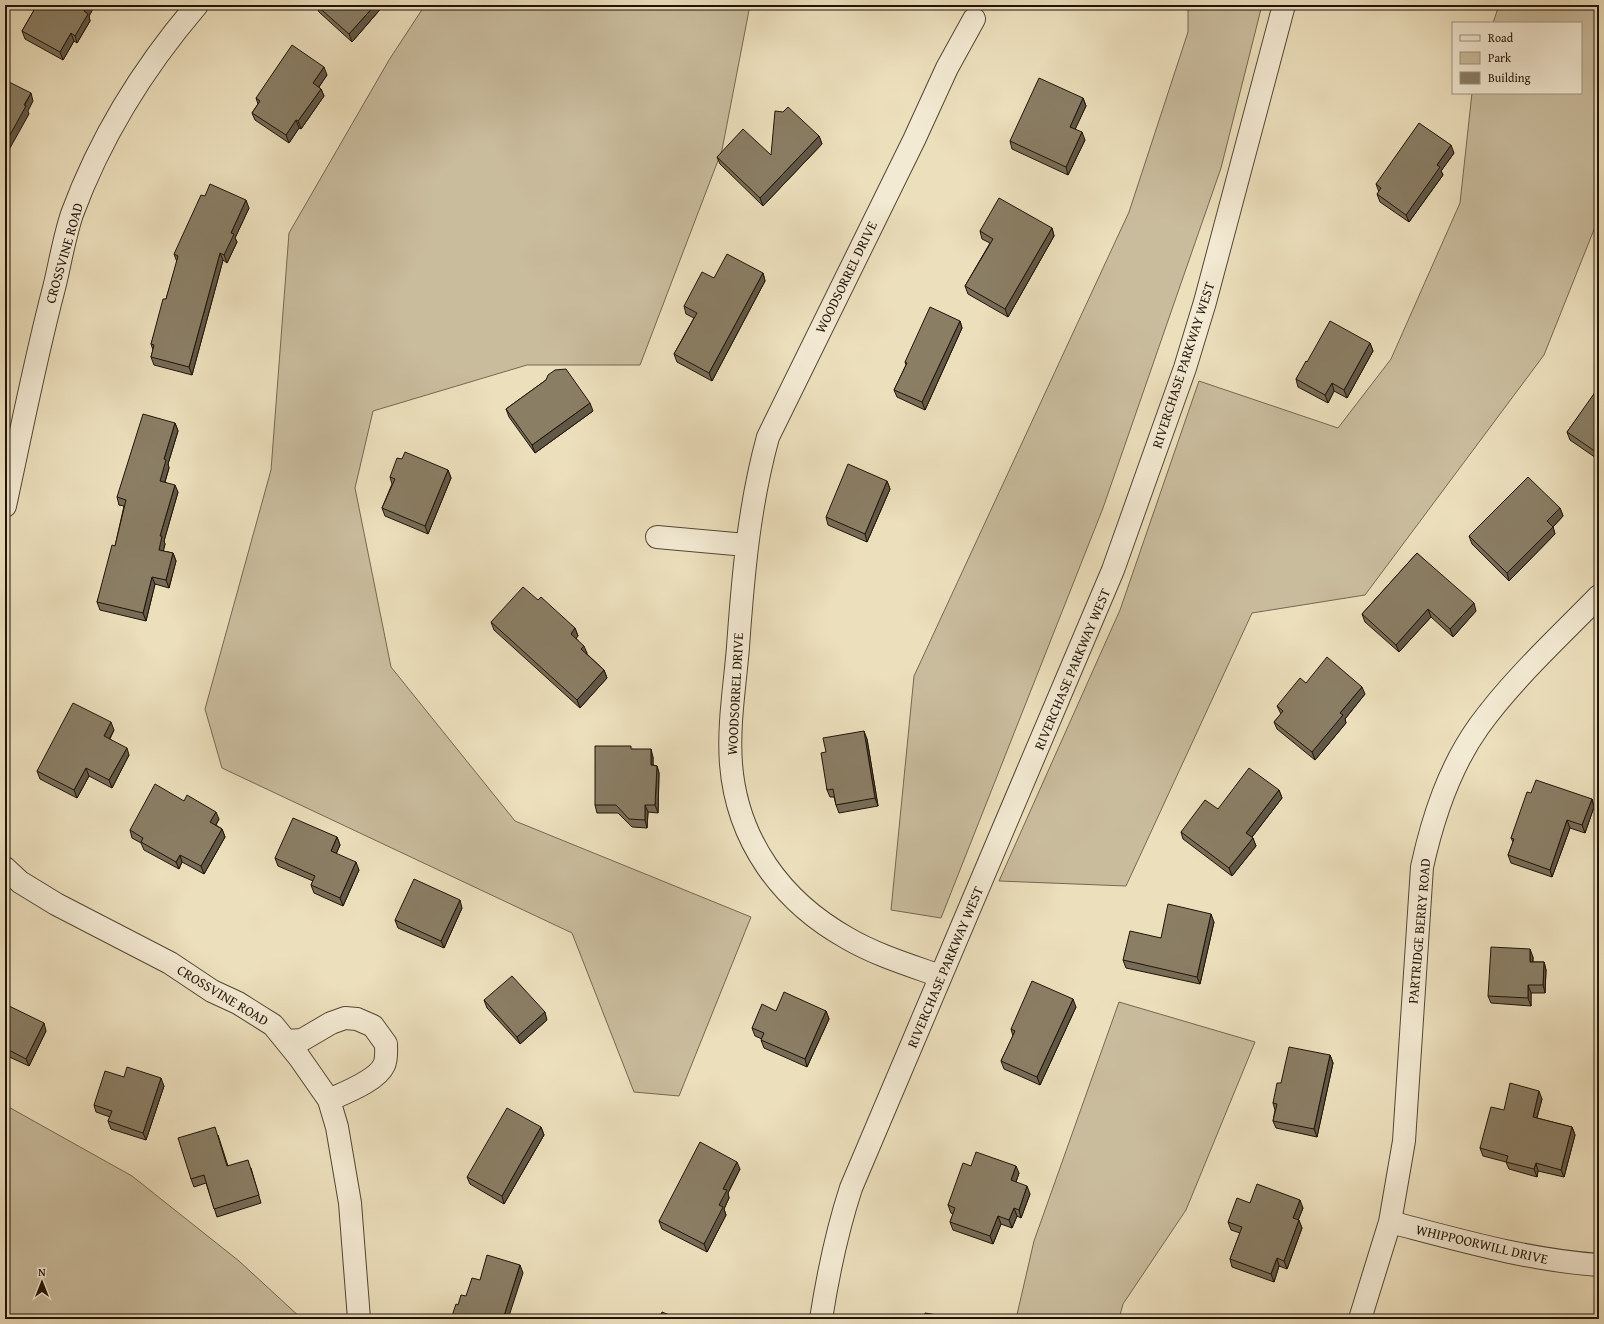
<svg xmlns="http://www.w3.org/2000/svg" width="1604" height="1324" font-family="'Gentium Book Plus',serif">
<rect width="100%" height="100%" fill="#ecdfbc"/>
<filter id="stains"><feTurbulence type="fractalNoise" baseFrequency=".005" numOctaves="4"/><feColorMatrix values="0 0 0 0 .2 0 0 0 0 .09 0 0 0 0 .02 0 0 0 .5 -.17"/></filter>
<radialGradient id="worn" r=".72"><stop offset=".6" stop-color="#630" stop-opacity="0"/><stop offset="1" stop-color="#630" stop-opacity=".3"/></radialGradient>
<path fill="#c9bc9d" stroke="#746852" d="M 425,5 L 750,5 L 722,150 L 640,365 L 527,365 L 373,411 L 355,488 L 391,667 L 515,821 L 751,917 L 679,1096 L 634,1092 L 572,933 L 222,768 L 205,709 L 271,470 L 289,233 L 389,60 Z
M 1188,5 L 1262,5 L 1221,168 L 1103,508 L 941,918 L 891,910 L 914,676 L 1129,212 L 1188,32 Z
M 1499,5 L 1599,5 L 1599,217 L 1544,355 L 1365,595 L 1252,613 L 1126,886 L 999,881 L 1120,610 L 1199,381 L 1338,428 L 1391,359 L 1460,203 L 1472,93 L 1581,93 L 1581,23 L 1493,23 Z
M 1119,1002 L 1255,1042 L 1186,1210 L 1123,1304 L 1119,1319 L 1016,1319 L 1034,1241 Z
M 5,1105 L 132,1176 L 239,1261 L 302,1319 L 5,1319 Z"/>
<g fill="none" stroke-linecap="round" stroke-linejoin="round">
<g stroke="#534734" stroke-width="24">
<path id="minor" d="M 5,506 C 21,433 35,360 54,288 C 60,264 64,238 72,214 C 100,138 144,67 197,5
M 657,537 L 746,545
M 5,868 L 20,882 L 56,904 L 170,963 L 212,991 L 238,1003 L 273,1025 L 299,1057 L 329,1100 L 337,1127 L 350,1203 L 359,1319
M 940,976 C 909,965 876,955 847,938 C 781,901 737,840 731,764 C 728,725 735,685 738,647 C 743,576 749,506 768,437 L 914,140 L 947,68 L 974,19
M 286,1041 L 302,1040 L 331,1023 L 345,1018 L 357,1019 L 373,1026 L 386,1044 C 386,1050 387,1059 384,1065 C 377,1081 344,1093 329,1100
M 1390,1222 C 1459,1240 1527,1260 1599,1265
M 1360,1319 L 1390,1222 L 1404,1141 L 1422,867 C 1433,817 1449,768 1479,726 C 1513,679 1558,638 1599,596"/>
</g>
<g stroke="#534734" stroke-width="24">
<path id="tertiary" d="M 821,1319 C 828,1274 837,1231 851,1188 L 1113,570 L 1185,368 L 1205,302 L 1284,5"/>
</g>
<use href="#minor" stroke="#f3ead3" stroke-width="22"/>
<use href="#tertiary" stroke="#f3ead3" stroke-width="22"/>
</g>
<path fill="#776c57" stroke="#201407" d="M 37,5 L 95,5 L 89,16 L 90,21 L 77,43 L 74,41 L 63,60 L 25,39 L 22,31 Z
M 316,5 L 384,5 L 352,42 L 319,12 Z
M 327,75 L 319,87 L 321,89 L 324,96 L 301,129 L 299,128 L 289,143 L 255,120 L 252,113 L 258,104 L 256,98 Z
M 1083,98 L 1086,106 L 1075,129 L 1085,140 L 1068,175 L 1012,149 L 1010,141 Z
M 819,136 L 822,144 L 763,206 L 720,164 L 717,157 L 771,155 Z
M 1454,153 L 1441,171 L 1443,175 L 1409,222 L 1380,202 L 1377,194 L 1379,192 L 1376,184 Z
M 249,208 L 235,238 L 237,242 L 227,263 L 223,260 L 192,375 L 154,365 L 151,357 L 153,350 L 151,344 L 166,299 L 177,262 L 174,254 Z
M 1052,228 L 1054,236 L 1008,317 L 968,294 L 965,286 L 990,243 L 982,239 L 980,231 Z
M 763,273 L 765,281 L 712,381 L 677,362 L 674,354 L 694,318 L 686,314 L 684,306 L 714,278 Z
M 960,321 L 962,328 L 925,410 L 897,397 L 894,390 L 906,365 L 905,362 Z
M 1370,343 L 1373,351 L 1347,398 L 1334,391 L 1328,403 L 1298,387 L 1296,379 L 1307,362 Z
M 546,380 L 593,411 L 535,453 L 509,417 L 506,409 Z
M 1599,389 L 1599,460 L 1570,440 L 1567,432 Z
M 175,423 L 178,431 L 168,464 L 169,468 L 165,482 L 178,492 L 164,541 L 165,544 L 163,551 L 173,553 L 176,561 L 169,588 L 155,584 L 146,621 L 100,610 L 97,602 L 115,546 L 124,506 L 119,505 L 117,497 Z
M 448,470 L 451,478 L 428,534 L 385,516 L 382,508 L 392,484 L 390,477 Z
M 887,481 L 890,489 L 867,542 L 828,525 L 826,517 Z
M 1560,508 L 1563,516 L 1553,527 L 1555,534 L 1509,581 L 1472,544 L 1469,536 Z
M 1417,553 L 1476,611 L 1453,637 L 1431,617 L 1399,652 L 1365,622 L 1362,614 Z
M 538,600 L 575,628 L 578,636 L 576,638 L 587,653 L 587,654 L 604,670 L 607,678 L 580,708 L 494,630 L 491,622 Z
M 1306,683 L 1365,694 L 1345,719 L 1346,723 L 1315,760 L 1277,729 L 1274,722 L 1281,714 L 1277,706 Z
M 114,730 L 110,739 L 129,755 L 112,788 L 89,776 L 77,798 L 40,779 L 37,771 Z
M 867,739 L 878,806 L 839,813 L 836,805 L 834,797 L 830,797 L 827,790 L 826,752 Z
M 632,749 L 653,757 L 653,765 L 657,766 L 659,773 L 658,813 L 648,812 L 647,828 L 632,827 L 618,813 L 597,813 L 595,805 Z
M 1279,790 L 1282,798 L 1252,837 L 1256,846 L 1232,876 L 1183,839 L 1181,832 L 1218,809 Z
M 1531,793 L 1592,799 L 1594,807 L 1585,833 L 1570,828 L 1552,877 L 1511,863 L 1508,855 L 1513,842 L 1511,838 Z
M 184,801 L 219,819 L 216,825 L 222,829 L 225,837 L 204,874 L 182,862 L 179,869 L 144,850 L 141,843 L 132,838 L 130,830 Z
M 337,837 L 340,845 L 336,854 L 359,870 L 343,906 L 314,893 L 311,885 L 313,881 L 278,866 L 275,858 Z
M 462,908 L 444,948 L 398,928 L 395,920 Z
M 1214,922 L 1200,984 L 1126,968 L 1123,960 L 1161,938 Z
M 1533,957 L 1533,962 L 1544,962 L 1546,970 L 1545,993 L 1531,993 L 1531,1006 L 1491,1003 L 1488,996 Z
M 484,1000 L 547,1020 L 520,1044 L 487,1008 Z
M 5,1004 L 46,1031 L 29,1066 L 5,1055 Z
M 1076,1007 L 1040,1085 L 1004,1069 L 1001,1061 L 1013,1036 L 1011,1029 Z
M 776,1011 L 826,1011 L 829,1019 L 807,1067 L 764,1048 L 761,1040 L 762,1039 L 755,1036 L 752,1028 Z
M 1330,1055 L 1333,1063 L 1317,1137 L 1276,1128 L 1273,1121 L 1275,1110 L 1273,1103 L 1281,1083 Z
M 124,1077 L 164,1086 L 146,1140 L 111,1129 L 108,1121 L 110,1117 L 96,1112 L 94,1105 Z
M 1542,1099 L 1537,1118 L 1572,1127 L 1575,1135 L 1564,1177 L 1538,1171 L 1537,1177 L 1509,1169 L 1506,1162 L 1483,1156 L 1480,1148 L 1504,1110 Z
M 541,1127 L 544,1135 L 504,1204 L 470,1184 L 467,1177 Z
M 218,1135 L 228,1166 L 251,1168 L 261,1203 L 217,1217 L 206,1183 L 194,1187 L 191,1179 Z
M 971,1166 L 1019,1173 L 1016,1182 L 1030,1194 L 1021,1218 L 1017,1216 L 1012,1228 L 1001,1224 L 993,1244 L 953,1230 L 950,1222 L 953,1214 L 951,1213 L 948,1205 Z
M 740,1169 L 728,1193 L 729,1198 L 724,1209 L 726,1215 L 707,1252 L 662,1229 L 659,1221 Z
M 1250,1203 L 1303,1208 L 1298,1220 L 1302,1228 L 1287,1269 L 1279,1266 L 1274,1282 L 1232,1267 L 1230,1259 L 1240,1233 L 1231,1230 L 1228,1222 Z"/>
<path fill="#615847" stroke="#201407" d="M 87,5 L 95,5 L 89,16 L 90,21 L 77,43 L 75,36 L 84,11 Z
M 375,5 L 384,5 L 352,42 L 349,34 Z
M 71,33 L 74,41 L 63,60 L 60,52 Z
M 324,67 L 327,75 L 316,91 L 313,83 Z
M 321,89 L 324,96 L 301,129 L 298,121 Z
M 31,93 L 33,101 L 28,111 L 29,114 L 5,157 L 5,144 Z
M 1083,98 L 1086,106 L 1073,134 L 1070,127 Z
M 296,120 L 299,128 L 289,143 L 286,135 Z
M 1082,132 L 1085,140 L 1068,175 L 1066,167 Z
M 819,136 L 822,144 L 763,206 L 760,198 Z
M 1451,145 L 1454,153 L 1441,171 L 1443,175 L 1409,222 L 1406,215 L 1437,165 Z
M 246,200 L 249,208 L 235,238 L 237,242 L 227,263 L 224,255 L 231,233 Z
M 1052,228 L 1054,236 L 1008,317 L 1005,309 Z
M 220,253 L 223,260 L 192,375 L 189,367 Z
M 763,273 L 765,281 L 712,381 L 709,373 Z
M 960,321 L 962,328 L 925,410 L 922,402 Z
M 1370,343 L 1373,351 L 1347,398 L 1344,390 Z
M 1332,383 L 1334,391 L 1328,403 L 1325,395 Z
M 590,403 L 593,411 L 535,453 L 532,445 Z
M 175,423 L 178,431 L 168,464 L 169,468 L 163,488 L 160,481 L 164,459 Z
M 448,470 L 451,478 L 428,534 L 425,526 Z
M 887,481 L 890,489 L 867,542 L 865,534 Z
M 175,485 L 178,492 L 164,541 L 165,544 L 162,557 L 159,550 L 160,536 Z
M 1560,508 L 1563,516 L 1553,527 L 1555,534 L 1509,581 L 1507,573 L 1547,521 Z
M 173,553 L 176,561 L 169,588 L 166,580 Z
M 152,577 L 155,584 L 146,621 L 143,613 Z
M 1474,603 L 1476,611 L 1453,637 L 1450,629 Z
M 1428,609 L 1431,617 L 1399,652 L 1396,645 Z
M 575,628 L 578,636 L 574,641 L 571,634 Z
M 584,646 L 587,653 L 584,657 L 581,649 Z
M 604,670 L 607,678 L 580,708 L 577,700 Z
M 1362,687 L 1365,694 L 1345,719 L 1346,723 L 1315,760 L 1312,752 L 1340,713 Z
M 111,722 L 114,730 L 107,743 L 104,736 Z
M 864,731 L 867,739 L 878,806 L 875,798 Z
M 127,748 L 129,755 L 112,788 L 109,780 Z
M 651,749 L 653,757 L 653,773 L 651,765 Z
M 657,766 L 659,773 L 658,813 L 655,805 Z
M 86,768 L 89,776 L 77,798 L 74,790 Z
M 1279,790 L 1282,798 L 1249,841 L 1246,833 Z
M 1592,799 L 1594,807 L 1585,833 L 1582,825 Z
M 645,805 L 648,812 L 647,828 L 645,820 Z
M 216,812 L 219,819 L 213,830 L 210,822 Z
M 1567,820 L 1570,828 L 1552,877 L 1550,870 Z
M 222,829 L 225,837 L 204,874 L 201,866 Z
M 337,837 L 340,845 L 334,859 L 331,851 Z
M 1253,838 L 1256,846 L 1232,876 L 1229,868 Z
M 180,855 L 182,862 L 179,869 L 176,862 Z
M 356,862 L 359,870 L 343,906 L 340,898 Z
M 460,900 L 462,908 L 444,948 L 441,941 Z
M 1211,914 L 1214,922 L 1200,984 L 1197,977 Z
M 1530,949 L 1533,957 L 1532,970 L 1530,962 Z
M 1544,962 L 1546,970 L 1545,993 L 1543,985 Z
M 1528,985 L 1531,993 L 1531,1006 L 1528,998 Z
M 1073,999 L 1076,1007 L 1040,1085 L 1037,1077 Z
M 826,1011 L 829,1019 L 807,1067 L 805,1059 Z
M 545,1012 L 547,1020 L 520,1044 L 517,1037 Z
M 44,1023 L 46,1031 L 29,1066 L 26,1059 Z
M 1330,1055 L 1333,1063 L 1317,1137 L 1314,1129 Z
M 161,1078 L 164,1086 L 146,1140 L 143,1133 Z
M 1539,1091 L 1542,1099 L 1535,1124 L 1533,1117 Z
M 541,1127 L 544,1135 L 504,1204 L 502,1196 Z
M 1572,1127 L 1575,1135 L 1564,1177 L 1561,1170 Z
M 737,1162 L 740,1169 L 728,1193 L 729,1198 L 724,1209 L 726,1215 L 707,1252 L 704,1244 L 723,1189 Z
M 1536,1163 L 1538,1171 L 1537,1177 L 1534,1169 Z
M 1016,1166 L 1019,1173 L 1014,1188 L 1011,1180 Z
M 1027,1186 L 1030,1194 L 1021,1218 L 1019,1210 Z
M 1300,1200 L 1303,1208 L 1296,1226 L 1293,1218 Z
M 1014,1208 L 1017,1216 L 1012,1228 L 1009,1220 Z
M 998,1216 L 1001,1224 L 993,1244 L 990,1236 Z
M 1299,1220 L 1302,1228 L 1287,1269 L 1284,1261 Z
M 1277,1258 L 1279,1266 L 1274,1282 L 1271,1274 Z
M 520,1265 L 523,1273 L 508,1319 L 503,1319 Z"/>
<path fill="#8a7e65" stroke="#201407" d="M 37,5 L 87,5 L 84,11 L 88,14 L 75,36 L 71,33 L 60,52 L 22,31 Z
M 316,5 L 375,5 L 349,34 Z
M 292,45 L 324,67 L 313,83 L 321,89 L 298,121 L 296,120 L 286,135 L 252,113 L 260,101 L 256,98 Z
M 1039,78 L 1083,98 L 1070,127 L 1082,132 L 1066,167 L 1010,141 Z
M 5,80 L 31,93 L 24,105 L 26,106 L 5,144 Z
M 788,107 L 819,136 L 760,198 L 717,157 L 743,129 L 771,155 L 775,111 L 783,112 Z
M 1419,123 L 1451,145 L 1437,165 L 1440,167 L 1406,215 L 1377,194 L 1381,188 L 1376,184 Z
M 210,184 L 246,200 L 231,233 L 234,234 L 224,255 L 220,253 L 189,367 L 151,357 L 154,345 L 151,344 L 163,299 L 166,299 L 178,256 L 174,254 L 201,195 L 205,196 Z
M 999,198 L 1052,228 L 1005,309 L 965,286 L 993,239 L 980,231 Z
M 727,254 L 763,273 L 709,373 L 674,354 L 697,313 L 684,306 L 702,272 L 714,278 Z
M 930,307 L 960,321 L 922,402 L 894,390 L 907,363 L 905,362 Z
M 1330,321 L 1370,343 L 1344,390 L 1332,383 L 1325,395 L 1296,379 L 1306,361 L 1307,362 Z
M 566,369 L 590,403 L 532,445 L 506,409 L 546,380 L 548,375 L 555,370 Z
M 1598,388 L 1599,389 L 1599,454 L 1567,432 Z
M 143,414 L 175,423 L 164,459 L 166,460 L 160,481 L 175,485 L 160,536 L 162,536 L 159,550 L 173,553 L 166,580 L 152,577 L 143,613 L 97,602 L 112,545 L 115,546 L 126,500 L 117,497 Z
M 405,452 L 448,470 L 425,526 L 382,508 L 395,479 L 390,477 L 397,458 L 402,459 Z
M 848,464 L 887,481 L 865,534 L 826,517 Z
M 1528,477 L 1560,508 L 1547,521 L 1553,527 L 1507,573 L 1469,536 Z
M 1417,553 L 1474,603 L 1450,629 L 1428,609 L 1396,645 L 1362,614 Z
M 523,587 L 538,600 L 541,597 L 575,628 L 571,634 L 584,646 L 581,649 L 604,670 L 577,700 L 491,622 Z
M 1327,657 L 1362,687 L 1340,713 L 1343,715 L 1312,752 L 1274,722 L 1283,711 L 1277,706 L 1300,678 L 1306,683 Z
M 73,703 L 111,722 L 104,736 L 127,748 L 109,780 L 86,768 L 74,790 L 37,771 Z
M 1599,728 L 1599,732 L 1597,730 Z
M 864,731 L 875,798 L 836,805 L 833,789 L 827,790 L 821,753 L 826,752 L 823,738 Z
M 595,746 L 631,746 L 631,749 L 651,749 L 651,765 L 657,766 L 655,805 L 645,805 L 645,820 L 629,819 L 616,805 L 595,805 Z
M 1249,768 L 1279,790 L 1246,833 L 1253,838 L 1229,868 L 1181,832 L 1205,800 L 1218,809 Z
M 1536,780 L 1592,799 L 1582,825 L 1567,820 L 1550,870 L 1508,855 L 1514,839 L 1511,838 L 1527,792 L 1531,793 Z
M 155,784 L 184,801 L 187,795 L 216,812 L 210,822 L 222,829 L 201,866 L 180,855 L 176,862 L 141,842 L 143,838 L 130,830 Z
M 293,818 L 337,837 L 331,851 L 356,862 L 340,898 L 311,885 L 315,876 L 275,858 Z
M 414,879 L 460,900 L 441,941 L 395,920 Z
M 1168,904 L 1211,914 L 1197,977 L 1123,960 L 1130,931 L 1161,938 Z
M 1491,947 L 1530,949 L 1530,962 L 1544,962 L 1543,985 L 1528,985 L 1528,998 L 1488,996 Z
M 512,976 L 545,1012 L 517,1037 L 484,1000 Z
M 1032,981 L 1073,999 L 1037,1077 L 1001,1061 L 1015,1031 L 1011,1029 Z
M 784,992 L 826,1011 L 805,1059 L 761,1040 L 764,1033 L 752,1028 L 762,1004 L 776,1011 Z
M 5,1004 L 44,1023 L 26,1059 L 5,1048 Z
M 1289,1047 L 1330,1055 L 1314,1129 L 1273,1121 L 1277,1104 L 1273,1103 L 1277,1083 L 1281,1083 Z
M 127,1067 L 161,1078 L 143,1133 L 108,1121 L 112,1111 L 94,1105 L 105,1071 L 124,1077 Z
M 1510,1083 L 1539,1091 L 1533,1117 L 1572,1127 L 1561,1170 L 1536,1163 L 1534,1169 L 1506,1162 L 1508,1156 L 1480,1148 L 1491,1107 L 1504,1110 Z
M 507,1108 L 541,1127 L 502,1196 L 467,1177 Z
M 215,1127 L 227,1166 L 248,1160 L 259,1195 L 214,1209 L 204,1175 L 191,1179 L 178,1138 Z
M 700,1142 L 737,1162 L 723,1189 L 727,1190 L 719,1205 L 723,1207 L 704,1244 L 659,1221 Z
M 976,1152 L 1016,1166 L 1011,1180 L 1027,1186 L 1019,1210 L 1014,1208 L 1009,1220 L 998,1216 L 990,1236 L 950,1222 L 955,1208 L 948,1205 L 963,1163 L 971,1166 Z
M 1257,1184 L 1300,1200 L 1293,1218 L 1299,1220 L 1284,1261 L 1277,1258 L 1271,1274 L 1230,1259 L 1242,1227 L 1228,1222 L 1237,1198 L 1250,1203 Z
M 487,1255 L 520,1265 L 503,1319 L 451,1319 L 456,1304 L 458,1305 L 461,1295 L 466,1296 L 472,1278 L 480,1280 Z
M 662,1312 L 679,1319 L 659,1319 Z
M 925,1313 L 962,1319 L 924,1319 Z"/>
<g text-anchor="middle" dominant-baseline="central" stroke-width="3.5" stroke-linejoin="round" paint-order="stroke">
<g font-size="14" fill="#201407" stroke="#f3ead3">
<text transform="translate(64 253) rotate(-74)">CROSSVINE ROAD</text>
<text transform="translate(846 277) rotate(-64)">WOODSORREL DRIVE</text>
<text transform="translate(1183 365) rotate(-72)">RIVERCHASE PARKWAY WEST</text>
<text transform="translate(1072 669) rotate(-67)">RIVERCHASE PARKWAY WEST</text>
<text transform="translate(735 694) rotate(-87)">WOODSORREL DRIVE</text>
<text transform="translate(1419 931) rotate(-85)">PARTRIDGE BERRY ROAD</text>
<text transform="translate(945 967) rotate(-67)">RIVERCHASE PARKWAY WEST</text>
<text transform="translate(223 995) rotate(31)">CROSSVINE ROAD</text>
<text transform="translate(1482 1244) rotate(13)">WHIPPOORWILL DRIVE</text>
</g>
</g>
<rect width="1604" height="1324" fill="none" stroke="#ecdfbc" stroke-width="20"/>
<rect x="6" y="6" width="1592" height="1312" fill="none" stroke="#201407" stroke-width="2"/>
<rect x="10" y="10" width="1584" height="1304" fill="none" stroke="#201407"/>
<rect x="1452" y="22" width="130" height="72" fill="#f3ead3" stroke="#9f9481"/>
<rect x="1460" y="35" width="20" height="6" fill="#f3ead3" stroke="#9f9481"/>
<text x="1488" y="42" font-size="12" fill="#201407">Road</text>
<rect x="1460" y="52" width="20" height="12" fill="#c9bc9d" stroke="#9f9481"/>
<text x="1488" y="62" font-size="12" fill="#201407">Park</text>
<rect x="1460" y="72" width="20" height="12" fill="#8a7e65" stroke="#9f9481"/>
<text x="1488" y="82" font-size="12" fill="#201407">Building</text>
<g transform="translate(42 1282)" stroke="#f3ead3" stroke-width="3" paint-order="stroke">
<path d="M0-3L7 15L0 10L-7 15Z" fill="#201407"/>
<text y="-6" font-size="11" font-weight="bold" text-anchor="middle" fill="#201407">N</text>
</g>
<rect width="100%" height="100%" filter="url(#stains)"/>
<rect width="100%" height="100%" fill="url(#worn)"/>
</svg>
